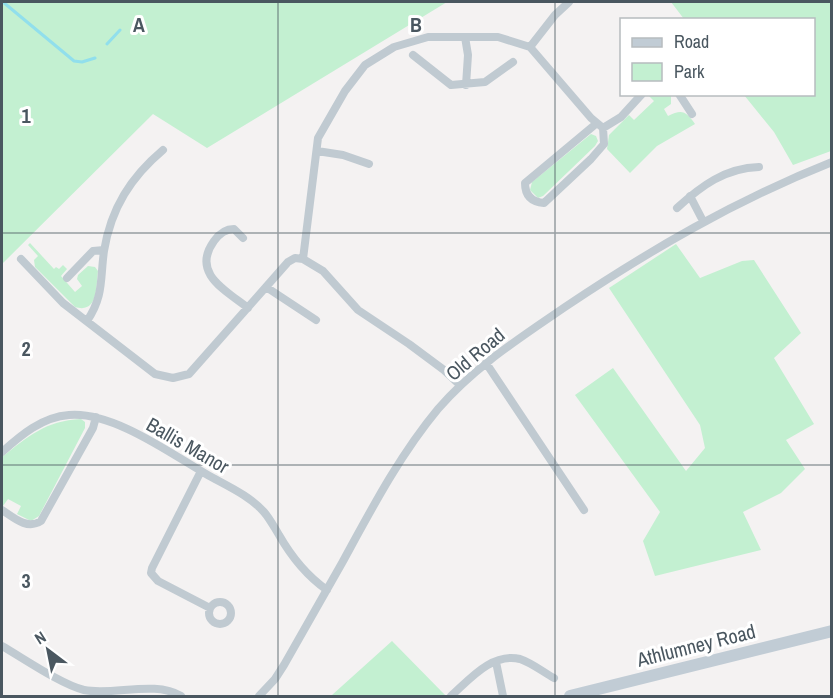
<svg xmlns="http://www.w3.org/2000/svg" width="833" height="698" font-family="'Archivo Narrow',sans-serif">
<rect width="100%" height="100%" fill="#f4f2f2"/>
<path fill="#c3f0d1" d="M 2,2 L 447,2 L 207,148 L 153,114 L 2,264 Z
M 671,2 L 831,2 L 831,151 L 793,165 L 774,132 L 744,95 L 814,94 L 814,20 L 684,19 Z
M 648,95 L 671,95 L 671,104 L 664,109 L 668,116 C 682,109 686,111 695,124 L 657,146 L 630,173 L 607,149 L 609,135 L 629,115 L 634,120 L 654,101 Z
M 591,134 L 596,136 L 598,141 L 595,146 L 543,196 L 538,198 L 530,190 L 532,182 Z
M 30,243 L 54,269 L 56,267 L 59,269 L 63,265 L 67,269 L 61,276 L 75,292 L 82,286 L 77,279 L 78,275 L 88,266 L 95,267 L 98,271 C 96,287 98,314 75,307 L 35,267 L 34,260 L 38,256 L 28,245 Z
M 676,244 L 700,278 L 742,261 L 754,260 L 801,333 L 774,358 L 814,424 L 786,440 L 805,469 L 781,493 L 743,512 L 761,550 L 655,576 L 643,541 L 660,512 L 575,395 L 613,368 L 686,471 L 705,448 L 700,425 L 609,288 Z
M 81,419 L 85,422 L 85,428 L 39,516 L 31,521 L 17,514 L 21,506 L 8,499 L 3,506 L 2,505 L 2,457 C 29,436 45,421 81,419 Z
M 392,641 L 446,696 L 333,696 L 332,695 Z"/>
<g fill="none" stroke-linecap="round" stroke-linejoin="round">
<path stroke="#91dfec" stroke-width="3" d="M 3,2 L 74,61 L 82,62 L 95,58
M 107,44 L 120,30"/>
<path stroke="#c0cad1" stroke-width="8" d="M 465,37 L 468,55 L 466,85
M 530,47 L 555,15 L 569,2
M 413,55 L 451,85 L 485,82 L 513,62
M 679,94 L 692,114
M 597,123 L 525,183 C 525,196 532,202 544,203 L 591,159 L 604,144 L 603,128
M 317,151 L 343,155 L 369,164
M 690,196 L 703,221
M 677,208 C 701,186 725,168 759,167
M 243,238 L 234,229 C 226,229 219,234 214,241 C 191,273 225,290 248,308
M 21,259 L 63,303 L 155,374 L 173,378 L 189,374 L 288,262 L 295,258 L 303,259 L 323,271 L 358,310 L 409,344 L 444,370 L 460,385
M 303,259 L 318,138 L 345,91 L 365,65 L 394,47 L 428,37 L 498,37 L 530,47 L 591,118 L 603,128 L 621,117 L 642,94
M 67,278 L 93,251 L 104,250
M 266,287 L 316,320
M 87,321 C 104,296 100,279 104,251 C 111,208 131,177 163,150
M 486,363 L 584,510
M 2,452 C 21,435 42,417 69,415 C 112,411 170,453 206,474 C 225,485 249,495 264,512 C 270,519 274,527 279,535 C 291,556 307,576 327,590
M 201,471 L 152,568 L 151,573 L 158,581 L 210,608
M 2,510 C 14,518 27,530 41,521 L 93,428 L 96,417
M209 613a11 11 0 1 1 22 0a11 11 0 1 1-22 0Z
M 2,646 C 23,658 62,685 84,690 C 113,696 155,680 181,696
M 496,662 L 503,696
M 259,696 L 275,679 L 284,665 C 303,631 323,597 342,563 C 371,510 399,456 438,409 C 474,367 520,338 565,307 C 650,250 736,200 832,162
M 451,696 C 469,680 492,652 520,659 C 532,663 543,672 554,678"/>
<path stroke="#c1ccd5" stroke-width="12" d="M 570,696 L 832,631"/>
</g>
<path fill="none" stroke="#4a5760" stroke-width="1.5" stroke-opacity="0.55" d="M 278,2 L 278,696M 555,2 L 555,696M 2,233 L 832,233M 2,465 L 832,465"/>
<g text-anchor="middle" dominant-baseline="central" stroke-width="6" stroke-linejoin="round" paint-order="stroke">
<g font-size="20" fill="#4a5760" stroke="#fff">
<text transform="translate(475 354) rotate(-40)">Old Road</text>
<text transform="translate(188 445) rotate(30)">Ballis Manor</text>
<text transform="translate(696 645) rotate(-14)">Athlumney Road</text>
</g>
</g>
<g font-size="20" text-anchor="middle" font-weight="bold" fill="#4a5760" stroke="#fff" stroke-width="6" stroke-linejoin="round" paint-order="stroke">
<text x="139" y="32">A</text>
<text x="416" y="32">B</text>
<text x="26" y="123">1</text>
<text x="26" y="356">2</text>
<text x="26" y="588">3</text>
</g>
<rect width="833" height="698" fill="none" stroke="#4a5760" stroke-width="6"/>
<rect x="620" y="18" width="195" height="78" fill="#ffffff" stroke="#b7bcbf" stroke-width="1.5"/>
<rect x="632" y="38" width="30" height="9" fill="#c1ccd5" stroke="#b7bcbf" stroke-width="1.5"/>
<text x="674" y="48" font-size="18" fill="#4a5760">Road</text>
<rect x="632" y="63" width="30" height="18" fill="#c3f0d1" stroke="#b7bcbf" stroke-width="1.5"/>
<text x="674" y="78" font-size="18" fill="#4a5760">Park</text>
<g transform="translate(48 650) rotate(328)" stroke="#ffffff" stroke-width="4.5" paint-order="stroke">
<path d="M0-4.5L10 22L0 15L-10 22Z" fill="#4a5760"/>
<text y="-9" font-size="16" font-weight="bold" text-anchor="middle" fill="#4a5760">N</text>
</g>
</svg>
